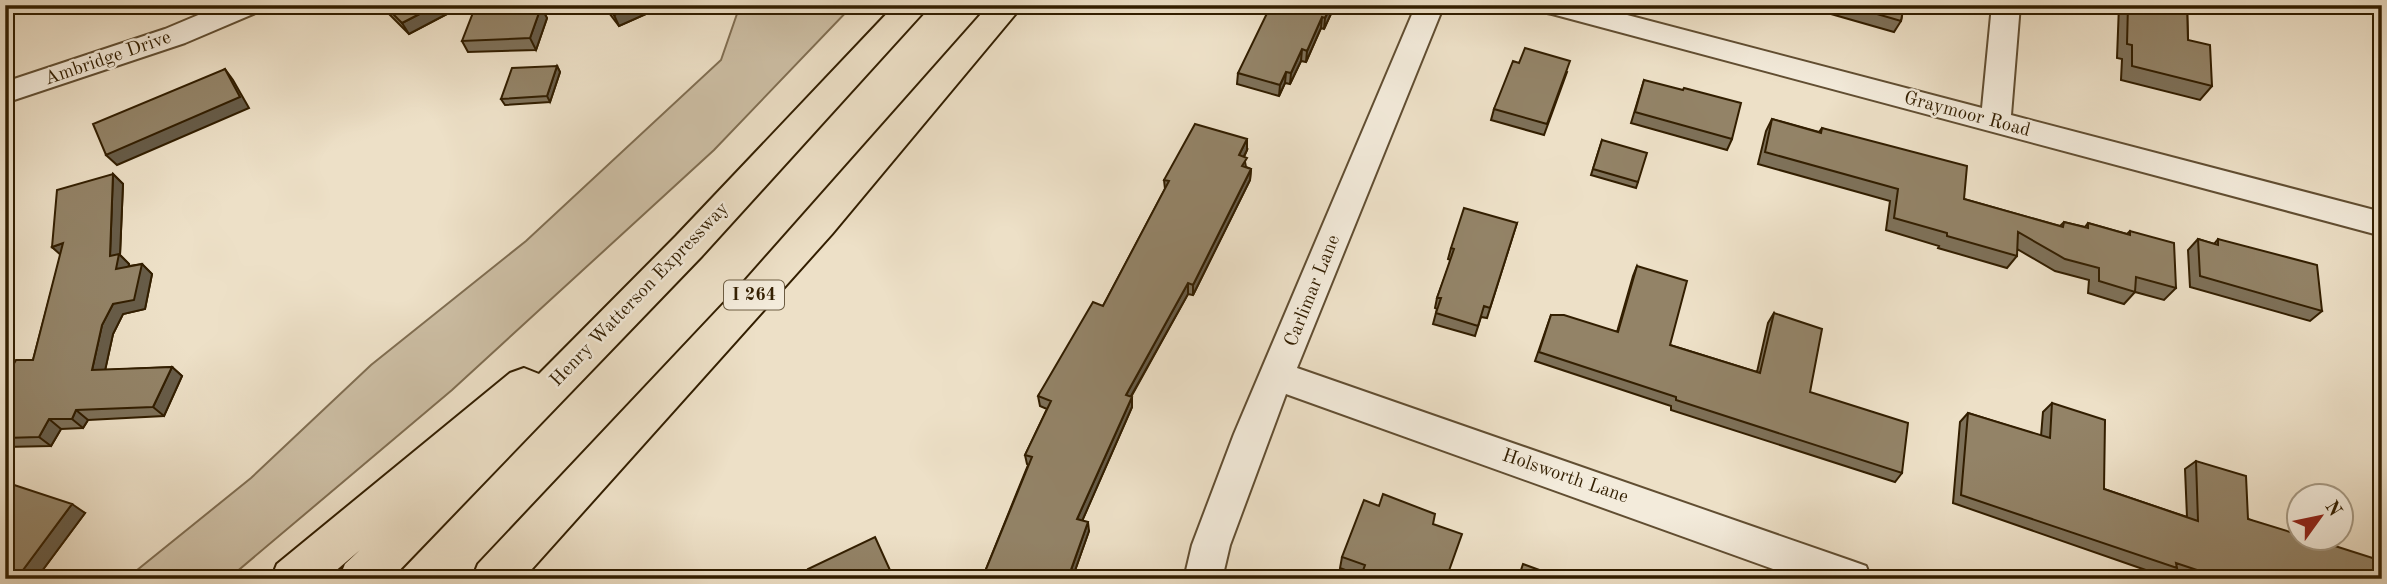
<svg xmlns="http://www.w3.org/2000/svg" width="2387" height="584" font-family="'Old Standard TT',serif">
<rect width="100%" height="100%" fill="#ede0c7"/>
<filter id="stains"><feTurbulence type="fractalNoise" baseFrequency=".00286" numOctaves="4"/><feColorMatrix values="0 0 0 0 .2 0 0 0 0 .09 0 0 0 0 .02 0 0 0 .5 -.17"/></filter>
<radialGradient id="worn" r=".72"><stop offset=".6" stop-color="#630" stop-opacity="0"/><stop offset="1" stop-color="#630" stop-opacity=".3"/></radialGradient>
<path fill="#cdbfa5" stroke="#806e52" stroke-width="2" d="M 744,5 L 853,5 L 714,150 L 452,390 L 228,579 L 126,579 L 251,478 L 371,365 L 526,241 L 721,60 L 738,11 Z"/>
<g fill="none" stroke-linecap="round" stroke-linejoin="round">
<g stroke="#614e32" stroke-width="4">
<path id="minor" d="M 222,5 L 262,5 L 258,12 L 185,43 L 5,103 L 5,82 L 165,29 Z
M 1416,5 L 1444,5 L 1297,368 L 1852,561 L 1866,566 L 1871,579 L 1801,579 L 1286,394 L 1230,545 L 1222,579 L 1184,579 L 1192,545 L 1234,434 Z
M 1538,5 L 1589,5 L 1982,108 L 1992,5 L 2020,5 L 2011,115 L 2382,212 L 2382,236 L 1552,14 L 1542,12 Z"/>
</g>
<g stroke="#321e00" stroke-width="4">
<path id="motorway" d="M 895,5 L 930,5 L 702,256 L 391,579 L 339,579 L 345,564 L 360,550 L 326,579 L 271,579 L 277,564 L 510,373 L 524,368 L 539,374 L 676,236 Z
M 989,5 L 1023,5 L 832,234 L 523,579 L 472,579 L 478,564 L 741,285 Z"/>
</g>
<use href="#minor" fill="#f3ebdb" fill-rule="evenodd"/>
<use href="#motorway" fill="#ede0c7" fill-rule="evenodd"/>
</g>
<path fill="#7e7159" stroke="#321e00" stroke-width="2" d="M 380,5 L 464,5 L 409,34 Z
M 603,5 L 666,5 L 619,26 Z
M 1335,5 L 1324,29 L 1321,28 L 1306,62 L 1301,61 L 1290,84 L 1285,83 L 1279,96 L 1237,84 L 1238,73 Z
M 1826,5 L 1904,5 L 1901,21 L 1894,32 L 1824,12 Z
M 2119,5 L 2187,5 L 2188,40 L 2212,86 L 2200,100 L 2121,80 L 2122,59 L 2117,58 Z
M 517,7 L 541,7 L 547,18 L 536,50 L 468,52 L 462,41 Z
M 1519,63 L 1567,72 L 1544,135 L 1491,120 L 1494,109 Z
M 557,66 L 560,72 L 550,102 L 505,105 L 501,99 Z
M 1644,80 L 1732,139 L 1727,150 L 1631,123 Z
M 1772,119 L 1819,132 L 1822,128 L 1964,199 L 2060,226 L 2064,222 L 2085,227 L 2088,223 L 2127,234 L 2130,231 L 2176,288 L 2164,300 L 2135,292 L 2124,304 L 2088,293 L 2089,280 L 2055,271 L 2017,249 L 2017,256 L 2007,268 L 1938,248 L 1939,246 L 1886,230 L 1890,201 L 1758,164 L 1766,131 Z
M 1602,140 L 1638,182 L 1636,188 L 1591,175 Z
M 1247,150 L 1244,157 L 1246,167 L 1251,169 L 1250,180 L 1193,295 L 1188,294 L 1131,397 L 1132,407 L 1082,521 L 1089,531 L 1072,579 L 982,579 L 1028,465 L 1027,464 L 1025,455 L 1047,409 L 1040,406 L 1038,396 L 1103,306 L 1165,189 L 1164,180 Z
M 113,174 L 123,184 L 120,255 L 129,264 L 129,266 L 142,264 L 152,274 L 145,309 L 123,314 L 113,334 L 105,370 L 172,367 L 182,376 L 164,416 L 88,420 L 83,428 L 61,429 L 51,446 L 5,447 L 5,379 L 33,360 L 61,254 L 52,247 Z
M 1517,223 L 1487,318 L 1481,317 L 1475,336 L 1433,324 L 1437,309 L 1435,308 L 1437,298 L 1451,260 L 1448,259 L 1451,248 Z
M 2198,239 L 2214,244 L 2218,239 L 2322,311 L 2310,321 L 2190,287 L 2188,250 Z
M 1637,266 L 1670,345 L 1757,372 L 1768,323 L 1774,313 L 1810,392 L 1902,473 L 1895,482 L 1671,410 L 1671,406 L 1535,361 L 1551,315 L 1617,332 L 1633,276 Z
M 2052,403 L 2104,489 L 2187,517 L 2185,469 L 2196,461 L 2248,519 L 2382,579 L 2188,579 L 2171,573 L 2166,577 L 1953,503 L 1960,422 L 1968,413 L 2041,436 L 2043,412 Z
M 5,482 L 85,513 L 36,579 L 15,579 L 5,577 Z
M 1433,524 L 1361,576 L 1340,568 L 1342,557 Z"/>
<path fill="#675c48" stroke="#321e00" stroke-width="2" d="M 437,5 L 464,5 L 409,34 L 402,23 Z
M 636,5 L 666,5 L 619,26 L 614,15 Z
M 1331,5 L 1335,5 L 1324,29 L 1325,18 Z
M 541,7 L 547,18 L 536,50 L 530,38 Z
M 1322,17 L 1321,28 L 1306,62 L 1307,51 Z
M 1302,49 L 1301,61 L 1290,84 L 1291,73 Z
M 557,66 L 560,72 L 550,102 L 547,96 Z
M 225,69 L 233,80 L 249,108 L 117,165 L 106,155 Z
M 1286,72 L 1285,83 L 1279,96 L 1280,85 Z
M 1247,139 L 1247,150 L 1239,166 L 1239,155 Z
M 1251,169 L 1250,180 L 1193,295 L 1193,285 Z
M 113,174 L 123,184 L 120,255 L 129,264 L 126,279 L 116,269 L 110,256 Z
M 63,243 L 63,257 L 52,247 Z
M 142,264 L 152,274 L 145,309 L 123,314 L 113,334 L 103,380 L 92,370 L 102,325 L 113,304 Z
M 1188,283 L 1188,294 L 1126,405 L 1126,395 Z
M 172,367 L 182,376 L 164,416 L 153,407 Z
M 1132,397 L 1132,407 L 1079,528 L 1077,519 Z
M 76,410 L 88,420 L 83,428 L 72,419 Z
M 49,419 L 61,429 L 51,446 L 39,437 Z
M 72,504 L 85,513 L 36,579 L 28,579 L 20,574 Z
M 1088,522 L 1089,531 L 1072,579 L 1068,579 Z"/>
<path fill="#938367" stroke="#321e00" stroke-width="2" d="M 384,5 L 437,5 L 402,23 Z
M 476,5 L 515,5 L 517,7 L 541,7 L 530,38 L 462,41 Z
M 606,5 L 636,5 L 614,15 Z
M 1271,5 L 1331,5 L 1325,18 L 1322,17 L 1307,51 L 1302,49 L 1291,73 L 1286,72 L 1280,85 L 1238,73 Z
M 1846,5 L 1904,5 L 1901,21 Z
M 2128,5 L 2187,5 L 2188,40 L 2210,45 L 2212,86 L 2132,66 L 2132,45 L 2127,44 Z
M 1525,48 L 1570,61 L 1547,124 L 1494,109 L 1513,61 L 1519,63 Z
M 557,66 L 547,96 L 501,99 L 512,68 Z
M 225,69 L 240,97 L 106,155 L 93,124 Z
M 1644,80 L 1683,90 L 1684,88 L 1741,103 L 1732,139 L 1635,112 Z
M 1772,119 L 1821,133 L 1822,128 L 1967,166 L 1964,199 L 2063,227 L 2064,222 L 2088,228 L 2088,223 L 2130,235 L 2130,231 L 2174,243 L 2176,288 L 2136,277 L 2135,292 L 2099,281 L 2099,268 L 2065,259 L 2018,232 L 2017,256 L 1947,236 L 1947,233 L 1894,218 L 1898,189 L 1765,152 Z
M 1195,124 L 1247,139 L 1239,155 L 1247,158 L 1242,166 L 1251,169 L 1193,285 L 1188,283 L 1126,395 L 1132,397 L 1077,519 L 1088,522 L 1068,578 L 1042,571 L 1039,579 L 982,579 L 1032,457 L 1025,455 L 1051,401 L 1038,396 L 1093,302 L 1103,306 L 1169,181 L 1164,180 Z
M 1602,140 L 1647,153 L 1638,182 L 1593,169 Z
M 113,174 L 110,256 L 119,254 L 116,269 L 142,264 L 134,300 L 113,304 L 102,325 L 92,370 L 172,367 L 153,407 L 76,410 L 72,419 L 49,419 L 39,437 L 5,438 L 5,379 L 16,360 L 33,360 L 63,243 L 52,247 L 57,190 Z
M 1464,208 L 1517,223 L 1490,308 L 1484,306 L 1478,326 L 1436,313 L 1441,298 L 1437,298 L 1454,249 L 1451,248 Z
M 2198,239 L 2218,245 L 2218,239 L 2317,265 L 2322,311 L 2200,276 Z
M 1637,266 L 1687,281 L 1670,345 L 1760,373 L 1774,313 L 1822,329 L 1810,392 L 1908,423 L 1902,473 L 1676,400 L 1676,397 L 1539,352 L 1551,315 L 1564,315 L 1618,332 Z
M 2052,403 L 2105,420 L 2104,489 L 2198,521 L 2196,461 L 2246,476 L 2248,519 L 2300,535 L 2300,538 L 2310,538 L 2382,561 L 2382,579 L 2224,579 L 2176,563 L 2177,568 L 1961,495 L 1968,413 L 2050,438 Z
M 5,482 L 72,504 L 20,574 L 5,571 Z
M 1383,494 L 1435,514 L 1433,524 L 1462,534 L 1446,579 L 1360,579 L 1365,565 L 1342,557 L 1364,500 L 1379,506 Z
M 875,537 L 894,579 L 812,579 L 808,569 Z
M 1523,564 L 1564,579 L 1518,579 Z"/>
<g text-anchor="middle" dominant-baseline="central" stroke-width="5" stroke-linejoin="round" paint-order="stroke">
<rect fill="#f3ebdb" stroke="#6c5c42" stroke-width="2" x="724" y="280.5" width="60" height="29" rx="5"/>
<g font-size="18" font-weight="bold" fill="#321e00">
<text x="754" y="295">I 264</text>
</g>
<g font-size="19" fill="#321e00" stroke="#f3ebdb">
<text transform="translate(108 59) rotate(-19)">Ambridge Drive</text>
<text transform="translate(1967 115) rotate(15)">Graymoor Road</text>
<text transform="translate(1313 291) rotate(-68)">Carlimar Lane</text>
<text transform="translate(640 295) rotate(-46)">Henry Watterson Expressway</text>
<text transform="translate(1565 477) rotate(19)">Holsworth Lane</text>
</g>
</g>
<rect width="2387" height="584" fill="none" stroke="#ede0c7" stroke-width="28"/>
<rect x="7" y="7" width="2373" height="570" fill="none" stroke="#321e00" stroke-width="3.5"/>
<rect x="14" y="14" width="2359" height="556" fill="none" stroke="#321e00" stroke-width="2"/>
<g transform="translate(2320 517) rotate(57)"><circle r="33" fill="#f3ebdb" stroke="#a69983" stroke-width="2"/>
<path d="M0-5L12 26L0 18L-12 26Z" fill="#8f2418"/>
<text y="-10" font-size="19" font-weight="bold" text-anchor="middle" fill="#321e00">N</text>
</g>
<rect width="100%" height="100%" filter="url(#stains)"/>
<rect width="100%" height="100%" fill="url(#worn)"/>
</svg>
